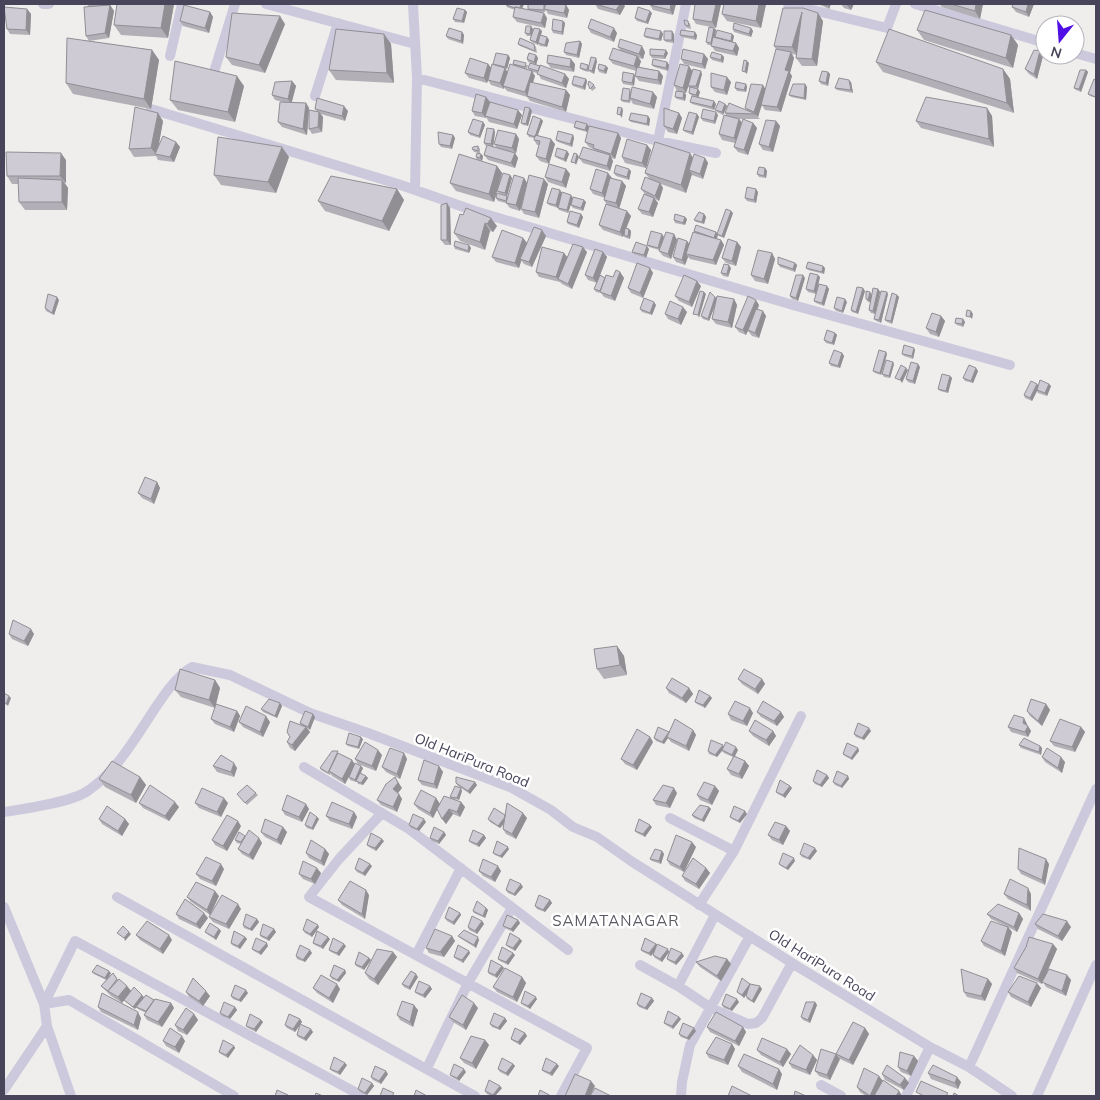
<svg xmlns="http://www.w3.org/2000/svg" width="1100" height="1100" font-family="Mulish,sans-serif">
<rect width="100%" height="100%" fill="#efeeec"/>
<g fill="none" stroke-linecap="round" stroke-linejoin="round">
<path stroke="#cdc9dd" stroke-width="10" d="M 43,4 L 49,4
M 266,4 L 415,44
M 413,4 L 417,78 L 415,190
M 788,4 L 887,28 L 896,4
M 915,4 L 1045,43
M 1075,53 L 1096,59
M 170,56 L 182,4
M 214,72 L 235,4
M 417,78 L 658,141 L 716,153
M 315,96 L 338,23
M 151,109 L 398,184 L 475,211 L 793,305 L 1010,365
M 658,141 L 686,4
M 304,767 L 409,829 L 568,950
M 4,812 C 24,809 74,802 89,790 C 115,772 133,742 150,716 C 162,698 174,678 192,667 L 230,675 L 310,713 L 368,733 L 510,787 L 551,810 L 573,827 L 597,837 L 631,861 L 800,968 L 930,1047 L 969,1067 L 1012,1096
M 382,813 L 339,859 L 309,897 L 587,1048 L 561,1096
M 670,818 L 734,851
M 117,897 L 475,1096
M 699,905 L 734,851 L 801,716
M 4,907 L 44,1004 L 47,1026 L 71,1096
M 416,955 L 461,868
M 640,965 L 678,986 L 711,1008 L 748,1024 L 756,1023 L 762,1018 L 792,963
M 678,986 L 715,915
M 44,1004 L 75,941 L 362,1096
M 44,1004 L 69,1000 L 234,1096
M 969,1067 L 1096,789
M 427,1068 L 468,983 L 512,908
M 821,1085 L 841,1096
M 4,1090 L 47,1026
M 681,1096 L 682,1082 L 690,1045 L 750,936
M 906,1096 L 930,1047
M 1037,1096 L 1096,965"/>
</g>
<path fill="#b2afb6" d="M 87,4 L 111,4 L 111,5 L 106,6 L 110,5 L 114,11 L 109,38 L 89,41 L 152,50 L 159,60 L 151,109 L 73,94 L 66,83 L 89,41 L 86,36 L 89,7 Z
M 117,4 L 174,4 L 168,38 L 121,35 L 114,25 Z
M 524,4 L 522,8 L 528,10 L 528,9 L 545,4 L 566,5 L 569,10 L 567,18 L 548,14 L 546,10 L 545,12 L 538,12 L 547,18 L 545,28 L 517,22 L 513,17 L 515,10 L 507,7 L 506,5 Z
M 595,4 L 625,6 L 620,15 L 598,9 Z
M 650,4 L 676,4 L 673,15 L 653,10 L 650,5 Z
M 721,4 L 716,28 L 696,24 L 693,19 Z
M 766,4 L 761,28 L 727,21 L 722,14 Z
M 818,4 L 831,4 L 829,9 Z
M 841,4 L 854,4 L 851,10 L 844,8 Z
M 940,4 L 983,4 L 980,19 L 942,7 Z
M 1034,4 L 1029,17 L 1016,12 L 1012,7 Z
M 27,9 L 31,14 L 30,35 L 10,34 L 7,29 Z
M 465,10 L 467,12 L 464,23 L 455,22 L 453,19 Z
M 210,12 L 213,17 L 209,33 L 183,26 L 180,21 Z
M 652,13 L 648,24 L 637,21 L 635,18 Z
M 563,21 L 565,23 L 563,35 L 553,33 L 552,30 Z
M 823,21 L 817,66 L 802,66 L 796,58 L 797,55 L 792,54 L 794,58 L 790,73 L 792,76 L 781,112 L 765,110 L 762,105 L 758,117 L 760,119 L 739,119 L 742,123 L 753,123 L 757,128 L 748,155 L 738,152 L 734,147 L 735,143 L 722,140 L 719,134 L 726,115 L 725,113 L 747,110 L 745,108 L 766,89 L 776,49 L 774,46 Z
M 690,23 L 691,29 L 687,28 L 685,25 Z
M 285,24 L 265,73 L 232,65 L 226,57 Z
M 588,28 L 617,33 L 614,42 L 591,33 Z
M 714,28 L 716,30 L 715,37 L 732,34 L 734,36 L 733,42 L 736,43 L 739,48 L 737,56 L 715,51 L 711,45 L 708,45 L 706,42 Z
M 751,28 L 753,31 L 751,37 L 734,32 L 733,29 Z
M 533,29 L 532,34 L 542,31 L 541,35 L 549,40 L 547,47 L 540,46 L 538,43 L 538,45 L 532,42 L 530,40 L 531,36 L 527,36 L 525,33 Z
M 917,30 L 1011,35 L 1018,45 L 1013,68 L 924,40 Z
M 661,31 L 663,34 L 661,41 L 646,38 L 644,36 Z
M 462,32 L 464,35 L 463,44 L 448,39 L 446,36 Z
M 384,34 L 391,44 L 394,83 L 336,80 L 329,70 Z
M 674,34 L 674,43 L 666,42 L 664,40 Z
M 680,35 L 697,35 L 696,40 L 682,37 Z
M 580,41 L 582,44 L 579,58 L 566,55 L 564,52 Z
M 518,44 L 534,44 L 536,47 L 537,53 L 520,46 Z
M 618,47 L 645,52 L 643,59 L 638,58 L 641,61 L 639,67 L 659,71 L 663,76 L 661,85 L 639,81 L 635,76 L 636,71 L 613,64 L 609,59 L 621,51 Z
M 1040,51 L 1043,56 L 1037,79 L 1029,74 L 1025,69 Z
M 668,53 L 665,59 L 652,58 L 650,55 Z
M 704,54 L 708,59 L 705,69 L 684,64 L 681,59 Z
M 508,55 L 510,58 L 507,69 L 505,69 L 508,72 L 514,65 L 513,64 L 528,65 L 527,69 L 530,70 L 528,68 L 565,74 L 569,79 L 566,88 L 541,79 L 538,73 L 532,72 L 535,76 L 533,83 L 566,90 L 570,95 L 566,112 L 530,101 L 527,97 L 507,91 L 504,87 L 504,89 L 491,85 L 488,80 L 487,83 L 469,78 L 465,73 L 488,64 L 491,68 Z
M 536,55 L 538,58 L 536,65 L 528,62 L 527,59 Z
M 722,55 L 724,57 L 723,63 L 712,60 L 710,57 Z
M 597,61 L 594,74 L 590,72 L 589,71 L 588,72 L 582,70 L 580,68 L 588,65 L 589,66 Z
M 667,62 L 669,65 L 668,71 L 654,67 L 652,65 Z
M 876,62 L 1003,69 L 1010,79 L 1014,113 L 883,72 Z
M 547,63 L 575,64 L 574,72 L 551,68 Z
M 606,66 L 608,68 L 606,74 L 599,72 L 598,69 Z
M 1086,70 L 1088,72 L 1081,92 L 1076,90 L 1074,88 Z
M 692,71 L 702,74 L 698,89 L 694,88 L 698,89 L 700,92 L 698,98 L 716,104 L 714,110 L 692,104 L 690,102 L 692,96 L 689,93 L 690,88 L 688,87 L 686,93 L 685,93 L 686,95 L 685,101 L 677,99 L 675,97 L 681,92 L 677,91 L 674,85 Z
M 828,72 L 830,74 L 828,86 L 821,84 L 819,81 Z
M 634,74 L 635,77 L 634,86 L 623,84 L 622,81 Z
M 586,79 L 587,81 L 585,90 L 573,86 L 572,84 Z
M 1096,80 L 1096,98 L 1090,96 L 1088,94 Z
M 292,81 L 296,86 L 292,102 L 306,103 L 309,108 L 309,110 L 317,111 L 315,109 L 348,111 L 345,121 L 321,114 L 323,117 L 322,132 L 312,134 L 309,129 L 309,110 L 307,135 L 282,127 L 278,122 L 283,102 L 275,100 L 272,95 Z
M 731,82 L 727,95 L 715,92 L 711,87 Z
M 851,82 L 853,93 L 837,90 L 835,88 Z
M 588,84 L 594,85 L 596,88 L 592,91 Z
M 746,84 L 747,87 L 746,92 L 737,91 L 735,88 Z
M 805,84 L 807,87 L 806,100 L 791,97 L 789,95 Z
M 244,86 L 235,122 L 178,110 L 170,100 Z
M 632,90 L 657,97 L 654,109 L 633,104 L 631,100 L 630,103 L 623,102 L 621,100 Z
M 486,97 L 490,102 L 522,115 L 517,129 L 489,122 L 486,117 L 486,118 L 475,116 L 472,111 Z
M 725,104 L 727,106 L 723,115 L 717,112 L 715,110 Z
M 987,108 L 992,116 L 994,147 L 921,128 L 916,121 Z
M 532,111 L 528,126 L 523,125 L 521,123 Z
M 679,113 L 682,118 L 677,134 L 668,132 L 664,126 Z
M 697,114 L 699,117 L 693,135 L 685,132 L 683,130 Z
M 718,115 L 715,124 L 703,121 L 701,118 Z
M 648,116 L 650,119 L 649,126 L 631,122 L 629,120 Z
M 541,119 L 543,121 L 538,135 L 555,144 L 549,164 L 540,161 L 536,156 L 539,145 L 537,145 L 534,140 L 534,138 L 529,137 L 527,134 Z
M 163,121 L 158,148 L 176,142 L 180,147 L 174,162 L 158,160 L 156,156 L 134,157 L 129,149 Z
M 776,121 L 780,126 L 773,152 L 763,150 L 759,144 Z
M 483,122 L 485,125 L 480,138 L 470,135 L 468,132 Z
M 587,124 L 589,127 L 587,132 L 576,129 L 574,127 Z
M 495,132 L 493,146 L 497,148 L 494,144 L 516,134 L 519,139 L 516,153 L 515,153 L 518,158 L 515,168 L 488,160 L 484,155 L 487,146 L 485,145 L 484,143 Z
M 618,133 L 621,138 L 615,159 L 611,158 L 613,161 L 610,171 L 583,163 L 579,158 L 595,151 L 593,149 L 589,147 L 585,142 Z
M 453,135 L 455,138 L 452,149 L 441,147 L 439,144 Z
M 573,135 L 574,138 L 572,147 L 558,142 L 556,140 Z
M 647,145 L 651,150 L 646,168 L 625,163 L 622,157 Z
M 478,146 L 480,149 L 480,154 L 483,156 L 482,161 L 477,160 L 476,157 L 479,153 L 474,152 L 472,149 Z
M 567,151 L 569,154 L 566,162 L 557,158 L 555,156 Z
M 289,157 L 276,193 L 221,185 L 214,175 Z
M 693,158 L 705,158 L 708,163 L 703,179 L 692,175 L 692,174 L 686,193 L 661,184 L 663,188 L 659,201 L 655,199 L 658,203 L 653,217 L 642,214 L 638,209 L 645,194 L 641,189 L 649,178 L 645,173 Z
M 66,160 L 66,183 L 65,183 L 68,188 L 67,210 L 25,210 L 19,202 L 19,184 L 12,184 L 7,176 Z
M 497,166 L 502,173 L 494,202 L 456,191 L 450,183 Z
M 765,168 L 767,171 L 766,178 L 759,177 L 757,174 Z
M 566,169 L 570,174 L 566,188 L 548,182 L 545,177 Z
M 631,171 L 629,180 L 616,176 L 614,173 Z
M 510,175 L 512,178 L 507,196 L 499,193 L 497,191 Z
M 524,178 L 527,183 L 548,184 L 539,218 L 524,214 L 521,209 L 524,196 L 520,211 L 510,208 L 506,203 L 498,201 L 496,198 L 507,196 L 508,197 Z
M 611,178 L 622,181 L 626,186 L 619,209 L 631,216 L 626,228 L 629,229 L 631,231 L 630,239 L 626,238 L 624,236 L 624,234 L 623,237 L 603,230 L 599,225 L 607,205 L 604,200 L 605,198 L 593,194 L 590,189 Z
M 397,189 L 404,200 L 389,231 L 325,211 L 318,201 Z
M 758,192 L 756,203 L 747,201 L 745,198 Z
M 562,193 L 573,198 L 568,213 L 559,210 L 558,208 L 549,205 L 547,203 Z
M 586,202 L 583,211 L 573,208 L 571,205 Z
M 450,208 L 451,245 L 445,245 L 441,240 Z
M 733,213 L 724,238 L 719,236 L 718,235 L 716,238 L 721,240 L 724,245 L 716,265 L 690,259 L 688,257 L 685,265 L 676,262 L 673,257 L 690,244 L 695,232 L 694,231 L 716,232 L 717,234 Z
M 460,214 L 497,226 L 493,232 L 490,231 L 485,250 L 460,241 L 454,233 Z
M 581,214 L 583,217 L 579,228 L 568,224 L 567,222 Z
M 704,214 L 706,217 L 704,224 L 696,222 L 694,220 Z
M 687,219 L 685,225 L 675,223 L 674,220 Z
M 651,231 L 659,250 L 649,247 L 647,245 Z
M 674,234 L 677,240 L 671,259 L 663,256 L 659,251 Z
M 546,236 L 532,267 L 524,264 L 521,260 L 519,268 L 496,262 L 492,257 L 523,238 L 527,243 Z
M 737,242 L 741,247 L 736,266 L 726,263 L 722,258 Z
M 469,245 L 471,248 L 469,253 L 455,249 L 454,246 Z
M 649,249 L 646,258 L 634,254 L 632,252 Z
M 587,252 L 572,289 L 562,284 L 560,282 L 539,277 L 536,272 L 564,253 L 567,258 Z
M 603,252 L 607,257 L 600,275 L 605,278 L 613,277 L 620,272 L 624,278 L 615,301 L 604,297 L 601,293 L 596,292 L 594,289 L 597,283 L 588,280 L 585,275 Z
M 772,253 L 775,259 L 768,284 L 755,281 L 751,275 Z
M 795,263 L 797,265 L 795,272 L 780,267 L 778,264 Z
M 650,268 L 653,273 L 643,298 L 631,293 L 628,288 Z
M 731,268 L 728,277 L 723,276 L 721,273 Z
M 806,268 L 825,268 L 824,274 L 808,270 Z
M 820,277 L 816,294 L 808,292 L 806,289 Z
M 805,278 L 798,301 L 792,299 L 790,296 Z
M 701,286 L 692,307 L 679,301 L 675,296 Z
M 827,286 L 829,289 L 824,306 L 816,303 L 814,301 Z
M 878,289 L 880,292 L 875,314 L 871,313 L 869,310 L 871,297 L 870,302 L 868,302 L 866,299 Z
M 865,291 L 858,314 L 852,312 L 851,310 Z
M 888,294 L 881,323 L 876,321 L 874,319 Z
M 897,295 L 899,297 L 892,324 L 887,322 L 885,320 Z
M 715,297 L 717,299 L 734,299 L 737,305 L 732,328 L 716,324 L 712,319 L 716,302 L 709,321 L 703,319 L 701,316 Z
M 59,300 L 54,315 L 46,311 L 45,308 Z
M 847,302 L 843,313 L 836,311 L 834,308 Z
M 656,305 L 652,315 L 642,312 L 640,309 Z
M 759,305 L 758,309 L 766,316 L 759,338 L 752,336 L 748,331 L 746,335 L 739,332 L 735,327 Z
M 687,312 L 681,325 L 668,319 L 665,314 Z
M 941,316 L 945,321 L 939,337 L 930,334 L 926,328 Z
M 963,319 L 965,322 L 963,327 L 957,325 L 955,323 Z
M 835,333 L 837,335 L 834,345 L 826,343 L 824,340 Z
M 915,350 L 913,359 L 904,356 L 902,354 Z
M 842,353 L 844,356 L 840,368 L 831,366 L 829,363 Z
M 887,354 L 881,375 L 875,373 L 873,371 Z
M 894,364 L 890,378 L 884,377 L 882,374 Z
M 920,367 L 915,384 L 908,382 L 906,379 Z
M 978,371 L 973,383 L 965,381 L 963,378 Z
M 950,376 L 952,378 L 948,393 L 940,391 L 938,389 Z
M 1037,384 L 1038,386 L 1049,384 L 1051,386 L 1047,396 L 1038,393 L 1037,391 L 1032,401 L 1025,398 L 1024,395 Z
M 157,482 L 160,488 L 154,504 L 142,498 L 138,493 Z
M 9,634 L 34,634 L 28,646 L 12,639 Z
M 617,646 L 624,656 L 627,675 L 604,679 L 597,669 Z
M 738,679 L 762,679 L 765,684 L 758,694 L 742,684 Z
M 215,680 L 220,688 L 215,708 L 181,697 L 175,690 Z
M 666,688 L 689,688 L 693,694 L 686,703 L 669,693 Z
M 710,696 L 712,698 L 705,708 L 697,704 L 695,702 Z
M 280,703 L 282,706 L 277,718 L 263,712 L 261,709 Z
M 1046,704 L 1050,710 L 1042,726 L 1030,716 L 1027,711 Z
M 237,711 L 240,716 L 234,732 L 215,724 L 211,719 Z
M 757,712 L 781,712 L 784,717 L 777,726 L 761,717 Z
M 753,713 L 747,726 L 731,720 L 728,714 Z
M 315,717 L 310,730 L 307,728 L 310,732 L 295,751 L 290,748 L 287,742 L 290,737 L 301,725 L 300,723 Z
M 239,722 L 270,722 L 263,737 L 243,727 Z
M 1027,724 L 1027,725 L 1031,731 L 1028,737 L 1011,732 L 1008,727 Z
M 1081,727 L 1085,732 L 1075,752 L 1054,746 L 1050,741 Z
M 693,730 L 696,735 L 689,751 L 671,742 L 668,738 L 664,744 L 656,741 L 654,738 L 669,732 Z
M 749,731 L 773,731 L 776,736 L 769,746 L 753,736 Z
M 871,731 L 864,740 L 856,737 L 854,734 Z
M 650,737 L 653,742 L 637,770 L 625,764 L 621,759 Z
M 363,739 L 359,749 L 348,746 L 346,744 Z
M 1019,745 L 1040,746 L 1042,748 L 1041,755 L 1021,748 Z
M 724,747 L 738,750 L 734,756 L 745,761 L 749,766 L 742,779 L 731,775 L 727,769 L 733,757 L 724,753 L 722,751 L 717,757 L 709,754 L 708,751 Z
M 858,748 L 859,751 L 852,760 L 845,756 L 843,754 Z
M 404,753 L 407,759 L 400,779 L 386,772 L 382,767 Z
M 340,754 L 352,760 L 355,764 L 363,768 L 361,773 L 368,778 L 363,785 L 358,784 L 357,781 L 356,782 L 350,780 L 349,777 L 345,784 L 332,776 L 331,774 L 330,775 L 321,770 L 320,768 Z
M 382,755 L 376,771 L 358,764 L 355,759 Z
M 1042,757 L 1065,762 L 1062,773 L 1045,762 Z
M 213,766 L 237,768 L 234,777 L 217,772 Z
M 439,766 L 443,772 L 437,789 L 422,785 L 418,780 Z
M 827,775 L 829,778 L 822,787 L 815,784 L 813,781 Z
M 848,776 L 849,779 L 842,788 L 835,785 L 833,782 Z
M 140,777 L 146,785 L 136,803 L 105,787 L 99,779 Z
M 475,782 L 477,785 L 470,794 L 458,786 L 456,783 Z
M 715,786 L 719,791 L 712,805 L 700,800 L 697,795 Z
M 790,786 L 792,788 L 785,798 L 778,794 L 776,792 Z
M 402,788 L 398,793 L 402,799 L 397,812 L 381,805 L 377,800 Z
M 462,791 L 459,800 L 454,799 L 461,802 L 465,807 L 460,817 L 453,814 L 446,824 L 437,809 L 433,818 L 418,809 L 414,804 L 436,798 L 440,804 L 452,799 L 450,797 Z
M 256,793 L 258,795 L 247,805 L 239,796 Z
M 677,793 L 670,808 L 656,805 L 653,800 Z
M 139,803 L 179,807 L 169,821 L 143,808 Z
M 195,803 L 228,803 L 221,817 L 199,808 Z
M 709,807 L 711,809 L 704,822 L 694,818 L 692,815 Z
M 309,809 L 302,822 L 285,815 L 282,810 Z
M 354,812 L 357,817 L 352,829 L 330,821 L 326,816 Z
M 747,814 L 740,823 L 732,819 L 730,817 Z
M 505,815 L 527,818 L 516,839 L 506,834 L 503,829 L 504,824 L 500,828 L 490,822 L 488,819 Z
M 317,817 L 319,819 L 313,830 L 307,828 L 305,825 Z
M 99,819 L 125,819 L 129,824 L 122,836 L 102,824 Z
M 426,822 L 419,831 L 411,828 L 409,825 Z
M 241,826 L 227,851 L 215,845 L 212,840 Z
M 786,826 L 790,831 L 783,845 L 772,840 L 768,835 Z
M 652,827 L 645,837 L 637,833 L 635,831 Z
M 261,832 L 287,832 L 281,845 L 265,837 Z
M 444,832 L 446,835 L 439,844 L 432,841 L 430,838 Z
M 484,835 L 486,838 L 479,847 L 471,843 L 469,841 Z
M 245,836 L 259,838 L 262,843 L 253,860 L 242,854 L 238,849 L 241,844 L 237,843 L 235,840 Z
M 384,841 L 376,851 L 369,847 L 367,845 Z
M 696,847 L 684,872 L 670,865 L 667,860 Z
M 325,849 L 329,854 L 324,866 L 309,858 L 306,853 Z
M 509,849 L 502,858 L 495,855 L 493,853 Z
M 662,851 L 664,854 L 661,864 L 652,861 L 650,859 Z
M 817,851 L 810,860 L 802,857 L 800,854 Z
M 795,861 L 788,870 L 781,866 L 779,864 Z
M 1049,864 L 1045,885 L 1021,874 L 1018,869 Z
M 372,866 L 365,876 L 357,872 L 355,869 Z
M 706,868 L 710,873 L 699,889 L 685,881 L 682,876 Z
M 224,869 L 216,886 L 200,879 L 196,874 Z
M 479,871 L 501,871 L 495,882 L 483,876 Z
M 321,873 L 315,884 L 303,879 L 299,874 Z
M 523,887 L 515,896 L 508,893 L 506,890 Z
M 1004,894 L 1031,894 L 1031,911 L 1008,899 Z
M 369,895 L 365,919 L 342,905 L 338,900 Z
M 219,896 L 210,915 L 191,902 L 187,897 Z
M 550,900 L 552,903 L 545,912 L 537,909 L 535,906 Z
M 486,908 L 488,910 L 485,918 L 474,913 L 473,911 Z
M 241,909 L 229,929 L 213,922 L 209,917 Z
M 460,913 L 461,915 L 454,925 L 447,921 L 445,918 Z
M 1019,913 L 1023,919 L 1017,932 L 1008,927 L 1012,932 L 1005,956 L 984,946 L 981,941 L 1006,926 L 991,919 L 987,914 Z
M 176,914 L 208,918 L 200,929 L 179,919 Z
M 257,919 L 259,922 L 252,931 L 244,928 L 243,925 Z
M 518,920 L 520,923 L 513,932 L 505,928 L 503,926 Z
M 482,921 L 484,924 L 477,934 L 469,930 L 468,927 Z
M 1035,924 L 1071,927 L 1062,941 L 1038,929 Z
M 319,927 L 312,937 L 305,933 L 303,930 Z
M 219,929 L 221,931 L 216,940 L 207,934 L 205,932 Z
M 274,929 L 276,932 L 269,941 L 261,937 L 260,935 Z
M 136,935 L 172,940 L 163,954 L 140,940 Z
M 452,936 L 455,941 L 444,957 L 429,953 L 426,948 Z
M 458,936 L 479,940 L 476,948 L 460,938 Z
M 245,937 L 247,939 L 240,949 L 232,945 L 231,943 Z
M 330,939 L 323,949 L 315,945 L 313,943 Z
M 520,939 L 522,941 L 515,951 L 508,947 L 506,945 Z
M 656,944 L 669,952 L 684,956 L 676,965 L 669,961 L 667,959 L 669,952 L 662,962 L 655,958 L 653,955 L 655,950 L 651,956 L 643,952 L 641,950 Z
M 1053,944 L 1057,949 L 1044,978 L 1067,975 L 1071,980 L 1066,996 L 1046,987 L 1043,982 L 1042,984 L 1017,973 L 1014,968 Z
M 268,946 L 261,955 L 254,951 L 252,949 Z
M 346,946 L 339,956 L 331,952 L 329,950 Z
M 469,951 L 470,953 L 463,963 L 456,959 L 454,957 Z
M 393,952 L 397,957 L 378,985 L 369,979 L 365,973 Z
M 312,953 L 305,962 L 297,959 L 296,956 Z
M 515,955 L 508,965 L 500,961 L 498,959 Z
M 369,958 L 371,960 L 364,970 L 356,966 L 355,964 Z
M 727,959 L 731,964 L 721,981 L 700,967 L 696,962 Z
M 502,966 L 504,968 L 497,978 L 489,974 L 488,972 Z
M 345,970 L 346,973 L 339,982 L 332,979 L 330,976 Z
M 92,972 L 111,973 L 107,980 L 113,973 L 118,980 L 127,986 L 131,991 L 122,1003 L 111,996 L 101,986 L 106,980 L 94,974 Z
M 418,977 L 410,990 L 404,987 L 402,984 Z
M 522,977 L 526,983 L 517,1002 L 497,992 L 493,987 Z
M 988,979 L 992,984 L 985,1001 L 967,997 L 964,992 Z
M 750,984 L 762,989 L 754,1003 L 747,999 L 746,996 L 746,995 L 744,998 L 739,994 L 737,992 Z
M 430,986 L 432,989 L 425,998 L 417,994 L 415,992 Z
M 313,988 L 340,989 L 333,1003 L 317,993 Z
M 1041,988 L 1031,1007 L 1011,997 L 1008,992 Z
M 186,992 L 210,996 L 203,1006 L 189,997 Z
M 248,993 L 241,1002 L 233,999 L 231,996 Z
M 144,997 L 171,1003 L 174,1008 L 162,1027 L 147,1020 L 144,1015 L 146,1013 L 138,1009 L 136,1007 L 135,1009 L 126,1002 L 124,1000 Z
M 652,998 L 654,1001 L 647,1010 L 639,1007 L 637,1004 Z
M 537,999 L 530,1009 L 523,1005 L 521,1003 Z
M 739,1002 L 732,1011 L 724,1008 L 722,1005 Z
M 815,1002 L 817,1005 L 810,1023 L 803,1020 L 801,1017 Z
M 98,1007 L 141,1018 L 138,1030 L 101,1012 Z
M 235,1007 L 237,1010 L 230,1019 L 222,1016 L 220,1013 Z
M 478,1008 L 466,1030 L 453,1022 L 449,1017 Z
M 418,1010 L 413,1027 L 400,1020 L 397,1015 Z
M 194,1014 L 198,1020 L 187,1035 L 178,1031 L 175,1025 Z
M 679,1017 L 681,1019 L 673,1029 L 666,1025 L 664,1023 Z
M 505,1018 L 507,1021 L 500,1030 L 492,1027 L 490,1024 Z
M 300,1019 L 302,1022 L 300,1024 L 313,1032 L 306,1041 L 298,1037 L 297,1035 L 300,1024 L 295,1032 L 287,1028 L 285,1025 Z
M 261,1020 L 263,1022 L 256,1032 L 248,1028 L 246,1026 Z
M 707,1027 L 743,1027 L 746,1032 L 739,1046 L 710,1032 Z
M 865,1028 L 869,1034 L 853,1065 L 840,1059 L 836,1054 Z
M 696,1031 L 689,1040 L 681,1037 L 679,1034 Z
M 525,1033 L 527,1036 L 520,1045 L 513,1041 L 511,1039 Z
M 485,1040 L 489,1045 L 476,1069 L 464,1063 L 460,1058 Z
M 163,1041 L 185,1041 L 179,1053 L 166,1046 Z
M 732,1044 L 735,1049 L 728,1065 L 709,1058 L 706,1053 Z
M 234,1046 L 235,1048 L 228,1058 L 221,1054 L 219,1052 Z
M 757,1050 L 791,1054 L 783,1067 L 761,1055 Z
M 813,1055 L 817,1060 L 810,1075 L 792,1068 L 789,1063 Z
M 914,1056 L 918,1061 L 911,1076 L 901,1072 L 898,1067 Z
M 840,1059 L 830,1080 L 819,1076 L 815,1071 Z
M 513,1064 L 515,1066 L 508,1076 L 500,1072 L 498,1069 Z
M 347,1065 L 340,1075 L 332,1071 L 330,1069 Z
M 559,1066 L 552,1076 L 544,1072 L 542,1070 Z
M 738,1066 L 782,1074 L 777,1090 L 742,1072 Z
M 466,1072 L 459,1081 L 452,1077 L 450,1075 Z
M 928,1073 L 961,1082 L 958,1089 L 931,1079 Z
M 388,1074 L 381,1084 L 373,1080 L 371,1077 Z
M 882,1074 L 905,1078 L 909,1083 L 904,1090 L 885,1080 Z
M 882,1081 L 899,1091 L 902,1096 L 866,1096 L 860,1092 L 857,1087 Z
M 372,1083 L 374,1086 L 367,1095 L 360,1092 L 358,1089 Z
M 502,1088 L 495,1096 L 492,1096 L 487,1094 L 485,1091 Z"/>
<path fill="#918e94" d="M 165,4 L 174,4 L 168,38 L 161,28 Z
M 521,4 L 524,4 L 521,12 L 519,9 Z
M 620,4 L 623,4 L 625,6 L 620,15 L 616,10 Z
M 671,4 L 676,4 L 673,15 L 670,10 Z
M 716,4 L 721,4 L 716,28 L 712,22 Z
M 759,4 L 766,4 L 761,28 L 756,21 Z
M 829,4 L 831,4 L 829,9 L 828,6 Z
M 848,4 L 854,4 L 851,10 L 847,5 Z
M 976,4 L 983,4 L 980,19 L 975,11 Z
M 1028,4 L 1034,4 L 1029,17 L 1026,12 Z
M 110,5 L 114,11 L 109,38 L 105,33 Z
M 566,5 L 569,10 L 567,18 L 564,13 Z
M 27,9 L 31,14 L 30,35 L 26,30 Z
M 465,10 L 467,12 L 464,23 L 462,21 Z
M 650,11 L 652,13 L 648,24 L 646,22 Z
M 210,12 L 213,17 L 209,33 L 205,28 Z
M 802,12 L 797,55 L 792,47 Z
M 544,13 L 547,18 L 545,28 L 541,23 Z
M 818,13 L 823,21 L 817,66 L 812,59 Z
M 280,16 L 285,24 L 265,73 L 259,65 Z
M 563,21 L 565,23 L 563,35 L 562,32 Z
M 531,26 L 533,29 L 532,36 L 530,34 Z
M 614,28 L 617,33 L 614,42 L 610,37 Z
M 714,28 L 716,30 L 713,46 L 711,43 Z
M 751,28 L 753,31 L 751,37 L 749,34 Z
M 540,29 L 542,31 L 538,45 L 536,42 Z
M 661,31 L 663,34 L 661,41 L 659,39 Z
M 672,31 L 674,34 L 674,43 L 672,40 Z
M 462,32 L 464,35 L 463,44 L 461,41 Z
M 695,32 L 697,35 L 696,40 L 694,37 Z
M 384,34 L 391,44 L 394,83 L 387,73 Z
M 732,34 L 734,36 L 732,43 L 731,41 Z
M 1011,35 L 1018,45 L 1013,68 L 1006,58 Z
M 547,37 L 549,40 L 547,47 L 545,45 Z
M 580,41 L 582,44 L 579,58 L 577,55 Z
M 736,43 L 739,48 L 737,56 L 733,51 Z
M 642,46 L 645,52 L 643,59 L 639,54 Z
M 152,50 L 159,60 L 151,109 L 144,99 Z
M 666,50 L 668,53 L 665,59 L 664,56 Z
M 1040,51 L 1043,56 L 1037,79 L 1034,74 Z
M 791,52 L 794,58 L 790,73 L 792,76 L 781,112 L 777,107 L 785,70 Z
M 704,54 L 708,59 L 705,69 L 702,64 Z
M 508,55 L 510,58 L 507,69 L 505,67 Z
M 536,55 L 538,58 L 536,65 L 534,62 Z
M 722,55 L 724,57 L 723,63 L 721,60 Z
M 637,56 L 641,61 L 638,71 L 634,66 Z
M 596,58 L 597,61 L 594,74 L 592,71 Z
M 571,59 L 575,64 L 574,72 L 570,67 Z
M 747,61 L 749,63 L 747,74 L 745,72 Z
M 667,62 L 669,65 L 668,71 L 666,68 Z
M 488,64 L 492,69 L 487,83 L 484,78 Z
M 606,66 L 608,68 L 606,74 L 604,71 Z
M 689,66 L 693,72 L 686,93 L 683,88 Z
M 505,68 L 508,73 L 504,89 L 500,83 Z
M 1003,69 L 1010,79 L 1014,113 L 1007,103 Z
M 1086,70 L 1088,72 L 1081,92 L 1079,89 Z
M 532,71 L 535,76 L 528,97 L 525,92 Z
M 659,71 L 663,76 L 661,85 L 658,80 Z
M 701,71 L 702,74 L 698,89 L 696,86 Z
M 828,72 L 830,74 L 828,86 L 826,83 Z
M 565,74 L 569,79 L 566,88 L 562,83 Z
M 634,74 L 635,77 L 634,86 L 632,83 Z
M 237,76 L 244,86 L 235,122 L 228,112 Z
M 727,77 L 731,82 L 727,95 L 724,90 Z
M 586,79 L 587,81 L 585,90 L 583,87 Z
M 849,80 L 851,82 L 853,93 L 851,90 Z
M 292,81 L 296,86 L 291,104 L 288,99 Z
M 746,84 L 747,87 L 746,92 L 744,90 Z
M 805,84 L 807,87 L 806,100 L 804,98 Z
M 763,85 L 766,90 L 758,117 L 754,112 Z
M 698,89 L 700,92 L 698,98 L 696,95 Z
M 566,90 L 570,95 L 566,112 L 562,107 Z
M 653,92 L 657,97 L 654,109 L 650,104 Z
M 684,92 L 686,95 L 685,101 L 683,98 Z
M 486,97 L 490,102 L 486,118 L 482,113 Z
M 714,101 L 716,104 L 714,110 L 712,107 Z
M 306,103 L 309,108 L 307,135 L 303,129 Z
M 725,104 L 727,106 L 723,115 L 722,112 Z
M 344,106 L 348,111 L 345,121 L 342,116 Z
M 530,108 L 532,111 L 528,126 L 526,124 Z
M 622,108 L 623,110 L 622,118 L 620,115 Z
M 987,108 L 992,116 L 994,147 L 989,139 Z
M 518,110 L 522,115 L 517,129 L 514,124 Z
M 319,112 L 323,117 L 322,132 L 318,127 Z
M 716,112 L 718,115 L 715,124 L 714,121 Z
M 158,113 L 163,121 L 157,155 L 156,154 L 151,148 Z
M 679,113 L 682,118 L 677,134 L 673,129 Z
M 697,114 L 699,117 L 693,135 L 692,132 Z
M 648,116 L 650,119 L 649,126 L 647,124 Z
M 541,119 L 543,121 L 536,139 L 535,137 Z
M 739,119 L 743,124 L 738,144 L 734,138 Z
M 776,121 L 780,126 L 773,152 L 769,147 Z
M 483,122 L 485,125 L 480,138 L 479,136 Z
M 753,123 L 757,128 L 748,155 L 744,150 Z
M 587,124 L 589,127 L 587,132 L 585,130 Z
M 494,129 L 495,132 L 493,147 L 491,144 Z
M 618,133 L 621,138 L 615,159 L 611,154 Z
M 516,134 L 519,139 L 516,153 L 512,148 Z
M 453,135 L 455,138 L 452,149 L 450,146 Z
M 573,135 L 574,138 L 572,147 L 570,144 Z
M 551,139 L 555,144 L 549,164 L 546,159 Z
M 176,142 L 180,147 L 174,162 L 170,157 Z
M 647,145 L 651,150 L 646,168 L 642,163 Z
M 282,147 L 289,157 L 276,193 L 268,182 Z
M 567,151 L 569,154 L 566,162 L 564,159 Z
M 61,153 L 66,160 L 66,183 L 60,176 Z
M 515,153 L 518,158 L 515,168 L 511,163 Z
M 690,153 L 695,161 L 689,170 L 692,174 L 686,193 L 681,185 Z
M 481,154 L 483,156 L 482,161 L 480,158 Z
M 577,154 L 579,157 L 576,165 L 575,163 Z
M 610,155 L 613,161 L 610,171 L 607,166 Z
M 705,158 L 708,163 L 703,179 L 700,174 Z
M 497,166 L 502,173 L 494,202 L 489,194 Z
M 765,168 L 767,171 L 766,178 L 764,176 Z
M 566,169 L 570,174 L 566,188 L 562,182 Z
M 629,169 L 631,171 L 629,180 L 627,177 Z
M 608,173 L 612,178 L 605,198 L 602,193 Z
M 510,175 L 512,178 L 507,196 L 505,193 Z
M 524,178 L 527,183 L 520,211 L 516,205 Z
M 544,179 L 548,184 L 539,218 L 535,212 Z
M 62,180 L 68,188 L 67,210 L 62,202 Z
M 622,181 L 626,186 L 619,209 L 616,203 Z
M 660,183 L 663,188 L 659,201 L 655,196 Z
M 397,189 L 404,200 L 389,231 L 382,221 Z
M 756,189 L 758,192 L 756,203 L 754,200 Z
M 560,190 L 562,193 L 558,208 L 556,205 Z
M 571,195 L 573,198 L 568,213 L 567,210 Z
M 654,198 L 658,203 L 653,217 L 649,212 Z
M 584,200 L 586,202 L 583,211 L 581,208 Z
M 447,203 L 450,208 L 451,245 L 447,240 Z
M 627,211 L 631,216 L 623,237 L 620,232 Z
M 731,211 L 733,213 L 724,238 L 722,236 Z
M 581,214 L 583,217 L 579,228 L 577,225 Z
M 704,214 L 706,217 L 704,224 L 702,222 Z
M 685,217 L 687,219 L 685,225 L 683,223 Z
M 491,218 L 497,226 L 493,232 L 487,224 Z
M 485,223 L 490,231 L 485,250 L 480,242 Z
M 629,229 L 631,231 L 630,239 L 628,236 Z
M 542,230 L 546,236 L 532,267 L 529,262 Z
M 716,232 L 718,235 L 716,241 L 714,238 Z
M 662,234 L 664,237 L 659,250 L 658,248 Z
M 674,234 L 677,240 L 671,259 L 668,254 Z
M 523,238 L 527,243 L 519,268 L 515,263 Z
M 721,240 L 724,245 L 716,265 L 713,260 Z
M 687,241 L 691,246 L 686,254 L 688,257 L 685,265 L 682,260 Z
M 737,242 L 741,247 L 736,266 L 732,261 Z
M 469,245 L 471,248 L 469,253 L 468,251 Z
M 647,246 L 649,249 L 646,258 L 644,255 Z
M 583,247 L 587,252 L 572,289 L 568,284 Z
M 603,252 L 607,257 L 597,283 L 593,278 Z
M 564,253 L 568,258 L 558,279 L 560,282 L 556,277 Z
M 772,253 L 775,259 L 768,284 L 764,279 Z
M 795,263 L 797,265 L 795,272 L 793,269 Z
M 729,265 L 731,268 L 728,277 L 727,274 Z
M 823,266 L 825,268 L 824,274 L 822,272 Z
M 650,268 L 653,273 L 643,298 L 640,293 Z
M 620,272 L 624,278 L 615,301 L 611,296 Z
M 803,275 L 805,278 L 798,301 L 796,298 Z
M 818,275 L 820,277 L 816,294 L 814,291 Z
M 697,281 L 701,286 L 692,307 L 689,302 Z
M 827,286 L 829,289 L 824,306 L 822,303 Z
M 863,288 L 865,291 L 858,314 L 856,312 Z
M 878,289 L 880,292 L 875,314 L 873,311 Z
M 704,292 L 706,294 L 699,318 L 698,315 Z
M 870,292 L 872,295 L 870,302 L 868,300 Z
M 887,292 L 888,294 L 881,323 L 879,320 Z
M 897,295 L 899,297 L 892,324 L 891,321 Z
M 57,297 L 59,300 L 54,315 L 52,313 Z
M 715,297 L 717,300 L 709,321 L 708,319 Z
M 734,299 L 737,305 L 732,328 L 728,322 Z
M 845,299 L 847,302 L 843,313 L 842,311 Z
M 756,300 L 759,305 L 746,335 L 743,330 Z
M 654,302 L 656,305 L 652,315 L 650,313 Z
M 683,307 L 687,312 L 681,325 L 678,319 Z
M 763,311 L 766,316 L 759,338 L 755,333 Z
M 971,311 L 973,314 L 972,319 L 970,317 Z
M 941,316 L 945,321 L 939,337 L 936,332 Z
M 963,319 L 965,322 L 963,327 L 962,324 Z
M 835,333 L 837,335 L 834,345 L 832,343 Z
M 914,348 L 915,350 L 913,359 L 912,356 Z
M 886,352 L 887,354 L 881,375 L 880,373 Z
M 842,353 L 844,356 L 840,368 L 838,366 Z
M 893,362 L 894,364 L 890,378 L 889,376 Z
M 918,364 L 920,367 L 915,384 L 913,381 Z
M 906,368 L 908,370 L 902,383 L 900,380 Z
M 976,368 L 978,371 L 973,383 L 971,381 Z
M 950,376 L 952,378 L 948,393 L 946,391 Z
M 1037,384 L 1039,387 L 1032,401 L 1030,398 Z
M 1049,384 L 1051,386 L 1047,396 L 1045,393 Z
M 157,482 L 160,488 L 154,504 L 151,499 Z
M 31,629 L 34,634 L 28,646 L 24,641 Z
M 617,646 L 624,656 L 627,675 L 620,665 Z
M 762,679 L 765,684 L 758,694 L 755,689 Z
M 215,680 L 220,688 L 215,708 L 209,700 Z
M 689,688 L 693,694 L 686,703 L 682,698 Z
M 9,696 L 11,698 L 8,706 L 6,704 Z
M 710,696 L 712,698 L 705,708 L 703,705 Z
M 280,703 L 282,706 L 277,718 L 275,716 Z
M 1046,704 L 1050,710 L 1042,726 L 1038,721 Z
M 750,708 L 753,713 L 747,726 L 743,721 Z
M 237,711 L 240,716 L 234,732 L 230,727 Z
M 781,712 L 784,717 L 777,726 L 774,721 Z
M 313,714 L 315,717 L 310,730 L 308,727 Z
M 266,716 L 270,722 L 263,737 L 260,732 Z
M 1024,718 L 1027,724 L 1026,728 L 1028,726 L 1031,731 L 1028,737 L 1025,732 L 1023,723 Z
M 306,727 L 310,732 L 295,751 L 292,745 Z
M 1081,727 L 1085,732 L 1075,752 L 1072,747 Z
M 869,728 L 871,731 L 864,740 L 862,738 Z
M 693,730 L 696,735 L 689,751 L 686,746 Z
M 773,731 L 776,736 L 769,746 L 766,740 Z
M 669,732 L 667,737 L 668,738 L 664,744 L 662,742 Z
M 361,737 L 363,739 L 359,749 L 358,747 Z
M 650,737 L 653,742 L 637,770 L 633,765 Z
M 723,745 L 724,748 L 717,757 L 715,755 Z
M 1040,746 L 1042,748 L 1041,755 L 1039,752 Z
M 736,747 L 738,750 L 734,758 L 732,755 Z
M 858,748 L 859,751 L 852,760 L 851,758 Z
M 378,750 L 382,755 L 376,771 L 372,766 Z
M 404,753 L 407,759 L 400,779 L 397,774 Z
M 1061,757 L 1065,762 L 1062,773 L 1058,768 Z
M 352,760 L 355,765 L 345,784 L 342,779 Z
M 745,761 L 749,766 L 742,779 L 739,774 Z
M 234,763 L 237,768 L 234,777 L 231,772 Z
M 361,766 L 363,768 L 356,782 L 355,780 Z
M 439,766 L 443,772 L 437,789 L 434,784 Z
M 827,775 L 829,778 L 822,787 L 820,785 Z
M 366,776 L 368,778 L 363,785 L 361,783 Z
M 848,776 L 849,779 L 842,788 L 841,786 Z
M 140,777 L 146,785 L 136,803 L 131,795 Z
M 395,777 L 402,788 L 397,794 L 393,789 Z
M 475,782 L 477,785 L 470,794 L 468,791 Z
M 715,786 L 719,791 L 712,805 L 708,800 Z
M 790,786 L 792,788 L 785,798 L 783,795 Z
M 461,788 L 462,791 L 459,800 L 457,798 Z
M 674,788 L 677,793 L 670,808 L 666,803 Z
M 399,794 L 402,799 L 397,812 L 393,807 Z
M 224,798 L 228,803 L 221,817 L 217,812 Z
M 436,798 L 440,804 L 433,818 L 430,813 Z
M 175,802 L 179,807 L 169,821 L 165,816 Z
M 461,802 L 465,807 L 460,817 L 457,812 Z
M 306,804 L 309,809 L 302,822 L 299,817 Z
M 709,807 L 711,809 L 704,822 L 702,820 Z
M 449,809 L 453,814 L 446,824 L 442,819 Z
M 745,811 L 747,814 L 740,823 L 738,821 Z
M 354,812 L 357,817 L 352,829 L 349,824 Z
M 523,813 L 527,818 L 516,839 L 512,834 Z
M 506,816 L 508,818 L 500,828 L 498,826 Z
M 317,817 L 319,819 L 313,830 L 312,828 Z
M 125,819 L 129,824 L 122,836 L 118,831 Z
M 424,819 L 426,822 L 419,831 L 417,829 Z
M 238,821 L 241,826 L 227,851 L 223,846 Z
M 650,825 L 652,827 L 645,837 L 643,834 Z
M 786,826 L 790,831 L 783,845 L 779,840 Z
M 283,827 L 287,832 L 281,845 L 277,840 Z
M 444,832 L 446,835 L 439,844 L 438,841 Z
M 484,835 L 486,838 L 479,847 L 477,844 Z
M 259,838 L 262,843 L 253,860 L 249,855 Z
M 382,839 L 384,841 L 376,851 L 375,848 Z
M 692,842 L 696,847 L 684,872 L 680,867 Z
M 508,847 L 509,849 L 502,858 L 500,856 Z
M 815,848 L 817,851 L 810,860 L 808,858 Z
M 325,849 L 329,854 L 324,866 L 321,861 Z
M 662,851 L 664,854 L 661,864 L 659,861 Z
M 794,858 L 795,861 L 788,870 L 786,868 Z
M 1046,859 L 1049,864 L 1045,885 L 1042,880 Z
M 221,864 L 224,869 L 216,886 L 212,881 Z
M 370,864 L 372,866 L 365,876 L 363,873 Z
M 498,866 L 501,871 L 495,882 L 491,877 Z
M 317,868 L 321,873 L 315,884 L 311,879 Z
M 706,868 L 710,873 L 699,889 L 696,884 Z
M 521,884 L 523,887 L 515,896 L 514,894 Z
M 1028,888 L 1031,894 L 1031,911 L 1027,905 Z
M 366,890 L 369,895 L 365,919 L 362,914 Z
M 215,891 L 219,896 L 210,915 L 207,910 Z
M 550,900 L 552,903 L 545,912 L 543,910 Z
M 238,904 L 241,909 L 229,929 L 226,924 Z
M 486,908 L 488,910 L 485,918 L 483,916 Z
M 204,913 L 208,918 L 200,929 L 196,924 Z
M 460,913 L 461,915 L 454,925 L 453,922 Z
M 1019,913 L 1023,919 L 1017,932 L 1014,927 Z
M 257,919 L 259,922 L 252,931 L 250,929 Z
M 518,920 L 520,923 L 513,932 L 511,929 Z
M 482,921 L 484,924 L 477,934 L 475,931 Z
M 1067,921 L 1071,927 L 1062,941 L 1058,936 Z
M 318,925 L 319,927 L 312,937 L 310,934 Z
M 1008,927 L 1012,932 L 1005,956 L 1001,951 Z
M 219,929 L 221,931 L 216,940 L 214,937 Z
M 274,929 L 276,932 L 269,941 L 267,938 Z
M 129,932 L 131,934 L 125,941 L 124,938 Z
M 169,935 L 172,940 L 163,954 L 160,949 Z
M 452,936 L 455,941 L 444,957 L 440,952 Z
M 245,937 L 247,939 L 240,949 L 238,946 Z
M 328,937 L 330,939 L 323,949 L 321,946 Z
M 478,937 L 479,940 L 476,948 L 474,945 Z
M 520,939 L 522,941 L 515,951 L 513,948 Z
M 267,943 L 268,946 L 261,955 L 259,952 Z
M 344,944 L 346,946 L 339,956 L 337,953 Z
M 656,944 L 658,946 L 651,956 L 649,953 Z
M 1053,944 L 1057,949 L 1042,984 L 1038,979 Z
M 668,949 L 669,952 L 662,962 L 660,959 Z
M 310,950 L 312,953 L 305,962 L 303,960 Z
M 469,951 L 470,953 L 463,963 L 462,960 Z
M 393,952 L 397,957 L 378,985 L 374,979 Z
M 513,953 L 515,955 L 508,965 L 506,962 Z
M 682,953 L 684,956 L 676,965 L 675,962 Z
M 369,958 L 371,960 L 364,970 L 362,967 Z
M 727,959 L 731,964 L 721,981 L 717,976 Z
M 502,966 L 504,968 L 497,978 L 495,975 Z
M 345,970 L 346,973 L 339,982 L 337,980 Z
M 109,971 L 111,973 L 107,980 L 105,978 Z
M 416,974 L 418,977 L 410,990 L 409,987 Z
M 1067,975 L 1071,980 L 1066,996 L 1062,991 Z
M 522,977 L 526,983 L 517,1002 L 513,997 Z
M 988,979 L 992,984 L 985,1001 L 981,996 Z
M 1037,983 L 1041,988 L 1031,1007 L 1028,1002 Z
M 337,984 L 340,989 L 333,1003 L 329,998 Z
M 750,984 L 751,987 L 744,998 L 742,995 Z
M 127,986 L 131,991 L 122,1003 L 118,997 Z
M 430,986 L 432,989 L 425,998 L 423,995 Z
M 760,986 L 762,989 L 754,1003 L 752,1001 Z
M 246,990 L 248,993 L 241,1002 L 239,1000 Z
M 206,991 L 210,996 L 203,1006 L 199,1001 Z
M 142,995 L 144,997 L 135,1009 L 133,1007 Z
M 536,997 L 537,999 L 530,1009 L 528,1006 Z
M 652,998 L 654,1001 L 647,1010 L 645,1008 Z
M 737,999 L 739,1002 L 732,1011 L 730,1009 Z
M 815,1002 L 817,1005 L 810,1023 L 808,1020 Z
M 171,1003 L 174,1008 L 162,1027 L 158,1022 Z
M 474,1003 L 478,1008 L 466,1030 L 463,1025 Z
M 414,1005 L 418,1010 L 413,1027 L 410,1022 Z
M 235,1007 L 237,1010 L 230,1019 L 228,1017 Z
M 138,1012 L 141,1018 L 138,1030 L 134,1025 Z
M 194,1014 L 198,1020 L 187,1035 L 183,1030 Z
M 679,1017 L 681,1019 L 673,1029 L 672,1026 Z
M 505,1018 L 507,1021 L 500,1030 L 498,1028 Z
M 300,1019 L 302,1022 L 295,1032 L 293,1029 Z
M 261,1020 L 263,1022 L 256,1032 L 254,1029 Z
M 743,1027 L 746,1032 L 739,1046 L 735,1041 Z
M 694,1028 L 696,1031 L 689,1040 L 687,1038 Z
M 865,1028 L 869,1034 L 853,1065 L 849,1060 Z
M 311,1029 L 313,1032 L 306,1041 L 304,1038 Z
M 525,1033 L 527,1036 L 520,1045 L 518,1042 Z
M 182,1036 L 185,1041 L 179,1053 L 175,1047 Z
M 485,1040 L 489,1045 L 476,1069 L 472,1063 Z
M 732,1044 L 735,1049 L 728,1065 L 724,1060 Z
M 234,1046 L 235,1048 L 228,1058 L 226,1055 Z
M 787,1049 L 791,1054 L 783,1067 L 780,1062 Z
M 836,1054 L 840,1059 L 830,1080 L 827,1075 Z
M 813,1055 L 817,1060 L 810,1075 L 806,1070 Z
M 914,1056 L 918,1061 L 911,1076 L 907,1071 Z
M 345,1063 L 347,1065 L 340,1075 L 338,1072 Z
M 513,1064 L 515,1066 L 508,1076 L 506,1073 Z
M 557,1064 L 559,1066 L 552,1076 L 550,1073 Z
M 464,1069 L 466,1072 L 459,1081 L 457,1078 Z
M 779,1069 L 782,1074 L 777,1090 L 773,1084 Z
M 386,1071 L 388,1074 L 381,1084 L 379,1081 Z
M 879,1076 L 883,1081 L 876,1096 L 870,1096 Z
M 957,1077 L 961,1082 L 958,1089 L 955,1083 Z
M 905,1078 L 909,1083 L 904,1090 L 900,1085 Z
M 591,1081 L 595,1086 L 590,1096 L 585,1096 Z
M 372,1083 L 374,1086 L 367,1095 L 365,1093 Z
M 500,1086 L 502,1088 L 495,1096 L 493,1096 L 493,1095 Z
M 899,1091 L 902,1096 L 896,1096 Z"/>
<path fill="#cfcbd4" stroke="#918e94" d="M 117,4 L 165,4 L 161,28 L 114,25 Z
M 506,4 L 521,4 L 520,8 L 515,7 L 515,8 L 506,5 Z
M 528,4 L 544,4 L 544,10 L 528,9 Z
M 546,4 L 561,4 L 566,5 L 564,13 L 544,9 Z
M 595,4 L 620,4 L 616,10 Z
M 650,4 L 671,4 L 670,10 L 650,5 Z
M 695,4 L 716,4 L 712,22 L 693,19 Z
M 724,4 L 759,4 L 756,21 L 722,14 Z
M 821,4 L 829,4 L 828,6 Z
M 951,4 L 976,4 L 975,11 Z
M 1013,4 L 1028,4 L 1026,12 L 1012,7 Z
M 110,5 L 105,33 L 86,36 L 84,7 Z
M 184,5 L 210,12 L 205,28 L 180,21 Z
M 4,7 L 27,9 L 26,30 L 7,29 Z
M 515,7 L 544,13 L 541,23 L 513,17 Z
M 638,7 L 650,11 L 646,22 L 635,18 Z
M 457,8 L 465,10 L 462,21 L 453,19 Z
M 783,8 L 803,8 L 818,13 L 812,59 L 796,58 L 802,12 L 792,47 L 774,46 Z
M 925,10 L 1011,35 L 1006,58 L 917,30 Z
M 232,13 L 280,16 L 259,65 L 226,57 Z
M 553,19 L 563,21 L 562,32 L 552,30 Z
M 591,19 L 614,28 L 610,37 L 588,28 Z
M 684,20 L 688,21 L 689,26 L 685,25 Z
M 734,23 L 751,28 L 749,34 L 733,29 Z
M 526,26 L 531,26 L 530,34 L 525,33 Z
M 709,27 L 714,28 L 711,43 L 706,42 Z
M 449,28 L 462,32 L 461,41 L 446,36 Z
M 534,28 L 540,29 L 536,42 L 530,40 Z
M 646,28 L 661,31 L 659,39 L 644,36 Z
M 336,29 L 384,34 L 387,73 L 329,70 Z
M 889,29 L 1003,69 L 1007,103 L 876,62 Z
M 681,30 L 695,32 L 694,37 L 680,35 Z
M 717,30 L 732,34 L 731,41 L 715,37 Z
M 664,31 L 672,31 L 672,40 L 664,40 Z
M 540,35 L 547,37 L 545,45 L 538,43 Z
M 713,37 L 736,43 L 733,51 L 711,46 Z
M 67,38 L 152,50 L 144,99 L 66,83 Z
M 520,38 L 534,44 L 535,51 L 518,44 Z
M 620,39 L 642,46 L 639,54 L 618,47 Z
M 580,41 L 577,55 L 564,52 L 566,43 Z
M 613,48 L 637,56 L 634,66 L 609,59 Z
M 650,49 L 666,50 L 664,56 L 650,55 Z
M 683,49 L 704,54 L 702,64 L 681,59 Z
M 776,49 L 791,52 L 785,70 L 789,71 L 777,107 L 761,105 Z
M 1034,50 L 1040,51 L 1034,74 L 1025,69 Z
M 712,52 L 722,55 L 721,60 L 710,57 Z
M 496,53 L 508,55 L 505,67 L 493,64 Z
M 529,53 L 536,55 L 534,62 L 527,59 Z
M 548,55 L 571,59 L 570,67 L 547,63 Z
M 591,57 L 596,58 L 592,71 L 588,70 Z
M 470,58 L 488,64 L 484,78 L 465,73 Z
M 653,59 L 667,62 L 666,68 L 652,65 Z
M 514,60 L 526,63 L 525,67 L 513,64 Z
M 744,60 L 747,61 L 745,72 L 742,71 Z
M 175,61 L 237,76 L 228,112 L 170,100 Z
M 530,63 L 540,66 L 538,71 L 528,68 Z
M 581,63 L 588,65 L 587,70 L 580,68 Z
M 492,64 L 505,68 L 500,83 L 488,80 Z
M 510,64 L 532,71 L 525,92 L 503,86 Z
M 599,64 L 606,66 L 604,71 L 598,69 Z
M 680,64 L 689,66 L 683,88 L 674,85 Z
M 540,65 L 565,74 L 562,83 L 537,74 Z
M 637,67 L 659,71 L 658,80 L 635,76 Z
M 693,69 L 701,71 L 696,86 L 688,86 Z
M 1080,70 L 1086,70 L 1079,89 L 1074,88 Z
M 822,71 L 828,72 L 826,83 L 819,81 Z
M 623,72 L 634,74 L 632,83 L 622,81 Z
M 711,73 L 727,77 L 724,90 L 711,87 Z
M 574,76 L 586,79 L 583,87 L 572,84 Z
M 839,78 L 849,80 L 851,90 L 835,88 Z
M 1094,79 L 1096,80 L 1096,97 L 1088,94 Z
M 292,81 L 288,99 L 272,95 L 275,82 Z
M 589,81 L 594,85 L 590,89 L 588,84 Z
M 530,82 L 566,90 L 562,107 L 527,96 Z
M 736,82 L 746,84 L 744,90 L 735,88 Z
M 751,84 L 763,85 L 754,112 L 745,108 Z
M 793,84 L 805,84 L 804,98 L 789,95 Z
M 632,87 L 653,92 L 650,104 L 630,98 Z
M 690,87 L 698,89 L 696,95 L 689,93 Z
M 623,88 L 630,89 L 629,101 L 621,100 Z
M 676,91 L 684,92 L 683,98 L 675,97 Z
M 476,94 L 486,97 L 482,113 L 472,111 Z
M 692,96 L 714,101 L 712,107 L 690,102 Z
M 926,97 L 987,108 L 989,139 L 916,121 Z
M 317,98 L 344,106 L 342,116 L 315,109 Z
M 719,101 L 725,104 L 722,112 L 715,110 Z
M 280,102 L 306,103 L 303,129 L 278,122 Z
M 490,102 L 518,110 L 514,124 L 485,116 Z
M 729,103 L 756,114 L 725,113 Z
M 135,107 L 158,113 L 151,148 L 129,149 Z
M 525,107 L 530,108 L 526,124 L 521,123 Z
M 618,107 L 622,108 L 620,115 L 617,114 Z
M 664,108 L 679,113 L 673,129 L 664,126 Z
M 703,109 L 716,112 L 714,121 L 701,118 Z
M 309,110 L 319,112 L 318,127 L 309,129 Z
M 689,112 L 697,114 L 692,132 L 683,130 Z
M 631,113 L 648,116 L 647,124 L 629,120 Z
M 724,115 L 739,119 L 734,138 L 719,134 Z
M 533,116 L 541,119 L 535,137 L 527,134 Z
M 473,119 L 483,122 L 479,136 L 468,132 Z
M 743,119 L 753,123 L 744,150 L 734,147 Z
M 766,120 L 776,121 L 769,147 L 759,144 Z
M 576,121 L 587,124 L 585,130 L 574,127 Z
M 589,126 L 618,133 L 611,154 L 593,148 L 594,145 L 585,142 Z
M 487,128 L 494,129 L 491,144 L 484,143 Z
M 498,130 L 516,134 L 512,148 L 494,144 Z
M 558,131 L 573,135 L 570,144 L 556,140 Z
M 438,132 L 453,135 L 450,146 L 439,144 Z
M 535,135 L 551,139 L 546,159 L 536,156 L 540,141 L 534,140 Z
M 163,136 L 176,142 L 170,157 L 155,154 Z
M 218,137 L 282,147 L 268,182 L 214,175 Z
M 627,139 L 647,145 L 642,163 L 622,157 Z
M 655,142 L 690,153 L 681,185 L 645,173 Z
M 487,145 L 515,153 L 511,163 L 484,155 Z
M 478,146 L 478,151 L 472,149 L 473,147 Z
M 583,147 L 610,155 L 607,166 L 579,158 Z
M 557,148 L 567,151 L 564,159 L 555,156 Z
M 6,152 L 61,153 L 60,176 L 7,176 Z
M 477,153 L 481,154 L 480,158 L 476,157 Z
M 574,153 L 577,154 L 575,163 L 571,162 Z
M 459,154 L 497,166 L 489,194 L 450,183 Z
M 694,154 L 705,158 L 700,174 L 689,170 Z
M 549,164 L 566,169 L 562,182 L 545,177 Z
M 616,165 L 629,169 L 627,177 L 614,173 Z
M 759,167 L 765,168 L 764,176 L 757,174 Z
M 596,169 L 608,173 L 602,193 L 590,189 Z
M 503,173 L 510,175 L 505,193 L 497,191 Z
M 514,175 L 524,178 L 516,205 L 506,203 Z
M 529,175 L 544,179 L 535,212 L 521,209 Z
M 331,176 L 397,189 L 382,221 L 318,201 Z
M 645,177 L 660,183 L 655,196 L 641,189 Z
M 18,178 L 62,180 L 62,202 L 19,202 Z
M 610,178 L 622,181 L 616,203 L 604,200 Z
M 747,187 L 756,189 L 754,200 L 745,198 Z
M 552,188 L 560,190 L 556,205 L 547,203 Z
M 562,192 L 571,195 L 567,210 L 558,208 Z
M 497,193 L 507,196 L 506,201 L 496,198 Z
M 644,194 L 654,198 L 649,212 L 638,209 Z
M 573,197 L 584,200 L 581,208 L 571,205 Z
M 447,203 L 447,240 L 441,240 L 441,205 Z
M 606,204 L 627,211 L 620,232 L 599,225 Z
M 466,208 L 491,218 L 487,224 L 485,223 L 480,242 L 454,233 L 460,214 L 463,215 Z
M 726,209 L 731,211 L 722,236 L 717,234 Z
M 570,211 L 581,214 L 577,225 L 567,222 Z
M 699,212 L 704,214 L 702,222 L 694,220 Z
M 675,214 L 685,217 L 683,223 L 674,220 Z
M 696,225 L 716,232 L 714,238 L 694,231 Z
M 534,227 L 542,230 L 529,262 L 520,259 Z
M 625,228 L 629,229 L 628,236 L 624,236 Z
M 502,230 L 523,238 L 515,263 L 492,257 Z
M 651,231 L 662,234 L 658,248 L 647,245 Z
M 666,232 L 674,234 L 668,254 L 659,251 Z
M 693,232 L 721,240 L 713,260 L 686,254 Z
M 678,238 L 687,241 L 682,260 L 673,257 Z
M 728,239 L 737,242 L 732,261 L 722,258 Z
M 455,241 L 469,245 L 468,251 L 454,246 Z
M 636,242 L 647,246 L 644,255 L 632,252 Z
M 573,244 L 583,247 L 568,284 L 558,279 Z
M 542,247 L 564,253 L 556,277 L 536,272 Z
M 595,249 L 603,252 L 593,278 L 585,275 Z
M 758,250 L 772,253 L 764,279 L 751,275 Z
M 778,257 L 795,263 L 793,269 L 778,264 Z
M 808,262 L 823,266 L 822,272 L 806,268 Z
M 637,263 L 650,268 L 640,293 L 628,288 Z
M 724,264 L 729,265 L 727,274 L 721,273 Z
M 616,270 L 620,272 L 611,296 L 600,292 L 606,275 L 613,277 Z
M 810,273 L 818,275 L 814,291 L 806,289 Z
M 600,275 L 605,278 L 600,291 L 594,289 Z
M 684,275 L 697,281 L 689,302 L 675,296 Z
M 796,275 L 803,275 L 796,298 L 790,296 Z
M 819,284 L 827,286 L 822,303 L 814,301 Z
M 857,287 L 863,288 L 856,312 L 851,310 Z
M 873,288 L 878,289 L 873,311 L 869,310 Z
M 700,291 L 704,292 L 698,315 L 693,314 Z
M 866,291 L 870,292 L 868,300 L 866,299 Z
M 881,291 L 887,292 L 879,320 L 874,319 Z
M 710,292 L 715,297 L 708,319 L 701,316 Z
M 892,293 L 897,295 L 891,321 L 885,320 Z
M 48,294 L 57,297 L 52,313 L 45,308 Z
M 717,296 L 734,299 L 728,322 L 712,319 Z
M 748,296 L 756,300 L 743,330 L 735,327 Z
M 837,297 L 845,299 L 842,311 L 834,308 Z
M 644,298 L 654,302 L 650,313 L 640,309 Z
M 670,301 L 683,307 L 678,319 L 665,314 Z
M 756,309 L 763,311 L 755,333 L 748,330 Z
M 967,310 L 971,311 L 970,317 L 966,316 Z
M 932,313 L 941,316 L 936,332 L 926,328 Z
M 956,318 L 963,319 L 962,324 L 955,323 Z
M 827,330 L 835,333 L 832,343 L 824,340 Z
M 904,345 L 914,348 L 912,356 L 902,354 Z
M 834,350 L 842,353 L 838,366 L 829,363 Z
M 879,350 L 886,352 L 880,373 L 873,371 Z
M 886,360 L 893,362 L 889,376 L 882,374 Z
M 911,362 L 918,364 L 913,381 L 906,379 Z
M 901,365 L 906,368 L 900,380 L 895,378 Z
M 969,365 L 976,368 L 971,381 L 963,378 Z
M 942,374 L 950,376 L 946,391 L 938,389 Z
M 1040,380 L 1049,384 L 1045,393 L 1037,390 Z
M 1031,381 L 1037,384 L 1030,398 L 1024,395 Z
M 145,477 L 157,482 L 151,499 L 138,493 Z
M 13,620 L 31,629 L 24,641 L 9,634 Z
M 617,646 L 620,665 L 597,669 L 594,649 Z
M 180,669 L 215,680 L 209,700 L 175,690 Z
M 744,669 L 762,679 L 755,689 L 738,679 Z
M 672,678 L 689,688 L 682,698 L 666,688 Z
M 699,690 L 710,696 L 703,705 L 695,702 Z
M 4,693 L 9,696 L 6,704 L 4,703 Z
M 269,699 L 280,703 L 275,716 L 261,709 Z
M 1031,699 L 1046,704 L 1038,721 L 1027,711 Z
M 735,701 L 750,708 L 743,721 L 728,714 Z
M 763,701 L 781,712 L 774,721 L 757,712 Z
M 216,704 L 237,711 L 230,727 L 211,719 Z
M 246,706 L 266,716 L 260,732 L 239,722 Z
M 305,711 L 313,714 L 308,727 L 300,723 Z
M 1014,715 L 1024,718 L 1023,723 L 1028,726 L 1025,732 L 1008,727 Z
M 675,719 L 693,730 L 686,746 L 667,737 Z
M 1060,719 L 1081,727 L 1072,747 L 1050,741 Z
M 755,720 L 773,731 L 766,740 L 749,731 Z
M 290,721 L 306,727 L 292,745 L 287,742 L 290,737 L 287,732 Z
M 858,723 L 869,728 L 862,738 L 854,734 Z
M 658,727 L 669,732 L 662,742 L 654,738 Z
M 637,729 L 650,737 L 633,765 L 621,759 Z
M 349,733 L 361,737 L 358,747 L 346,744 Z
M 1024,738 L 1040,746 L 1039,752 L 1019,745 Z
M 711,740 L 723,745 L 715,755 L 708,751 Z
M 365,742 L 378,750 L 372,766 L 355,759 Z
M 726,742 L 736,747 L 732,755 L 722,750 Z
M 847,743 L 858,748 L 851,758 L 843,754 Z
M 390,748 L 404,753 L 397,774 L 382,767 Z
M 1047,748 L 1061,757 L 1058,768 L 1042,757 Z
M 332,751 L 338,751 L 328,773 L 320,768 Z
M 338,753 L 352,760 L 342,779 L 329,771 Z
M 221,755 L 234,763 L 231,772 L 213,766 Z
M 734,756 L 745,761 L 739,774 L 727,769 Z
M 424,760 L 439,766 L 434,784 L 418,780 Z
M 112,761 L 140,777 L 131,795 L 99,779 Z
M 355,763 L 361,766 L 355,780 L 349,777 Z
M 817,770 L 827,775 L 820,785 L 813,781 Z
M 837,771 L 848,776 L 841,786 L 833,782 Z
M 360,773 L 366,776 L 361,783 L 356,781 Z
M 395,777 L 398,783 L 393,789 L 399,794 L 393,807 L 377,800 L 386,784 Z
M 456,777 L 475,782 L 468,791 L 456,783 Z
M 780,780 L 790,786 L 783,795 L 776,792 Z
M 704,782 L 715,786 L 708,800 L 697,795 Z
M 150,785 L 175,802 L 165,816 L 139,803 Z
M 247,785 L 256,793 L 245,803 L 237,794 Z
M 663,785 L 674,788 L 666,803 L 653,800 Z
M 455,786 L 461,788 L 457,798 L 450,797 Z
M 202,788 L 224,798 L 217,812 L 195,803 Z
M 421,790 L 436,798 L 430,813 L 414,804 Z
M 287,795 L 306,804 L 299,817 L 282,810 Z
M 444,796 L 461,802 L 457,812 L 449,809 L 442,819 L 437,809 Z
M 332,802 L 354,812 L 349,824 L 326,816 Z
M 507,803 L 523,813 L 512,834 L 503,829 Z
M 700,805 L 709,807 L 702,820 L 692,815 Z
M 107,806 L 125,819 L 118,831 L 99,819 Z
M 734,806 L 745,811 L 738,821 L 730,817 Z
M 494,808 L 505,815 L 505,817 L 498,826 L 488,819 Z
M 310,812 L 317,817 L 312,828 L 305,825 Z
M 413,814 L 424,819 L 417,829 L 409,825 Z
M 227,815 L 238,821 L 223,846 L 212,840 Z
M 265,819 L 283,827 L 277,840 L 261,832 Z
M 639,819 L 650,825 L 643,834 L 635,831 Z
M 775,822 L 786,826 L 779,840 L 768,835 Z
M 434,827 L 444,832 L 438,841 L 430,838 Z
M 249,830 L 259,838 L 249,855 L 238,849 Z
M 473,830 L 484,835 L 477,844 L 469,841 Z
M 239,832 L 245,836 L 241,842 L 235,840 Z
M 371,833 L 382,839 L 375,848 L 367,845 Z
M 676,835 L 692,842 L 680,867 L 667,860 Z
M 311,840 L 325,849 L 321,861 L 306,853 Z
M 497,841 L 508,847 L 500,856 L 493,853 Z
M 804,843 L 815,848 L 808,858 L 800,854 Z
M 1019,848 L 1046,859 L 1042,880 L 1018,869 Z
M 655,849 L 662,851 L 659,861 L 650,859 Z
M 783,853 L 794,858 L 786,868 L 779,864 Z
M 206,857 L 221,864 L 212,881 L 196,874 Z
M 359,858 L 370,864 L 363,873 L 355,869 Z
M 693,858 L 706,868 L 696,884 L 682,876 Z
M 483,859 L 498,866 L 491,877 L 479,871 Z
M 303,861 L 317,868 L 311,879 L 299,874 Z
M 510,879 L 521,884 L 514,894 L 506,890 Z
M 1010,879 L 1028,888 L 1027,905 L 1004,894 Z
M 350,881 L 366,890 L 362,914 L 338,900 Z
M 196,882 L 215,891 L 207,910 L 187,897 Z
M 222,895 L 238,904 L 226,924 L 209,917 Z
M 539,895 L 550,900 L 543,910 L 535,906 Z
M 185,899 L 204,913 L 196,924 L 176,914 Z
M 477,901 L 486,908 L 483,916 L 473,911 Z
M 998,904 L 1019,913 L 1014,927 L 987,914 Z
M 449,907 L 460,913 L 453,922 L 445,918 Z
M 246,914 L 257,919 L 250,929 L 243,925 Z
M 1043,914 L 1067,921 L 1058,936 L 1035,924 Z
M 507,915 L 518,920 L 511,929 L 503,926 Z
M 472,916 L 482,921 L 475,931 L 468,927 Z
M 307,919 L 318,925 L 310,934 L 303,930 Z
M 147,921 L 169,935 L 160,949 L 136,935 Z
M 991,921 L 1008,927 L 1001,951 L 981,941 Z
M 210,923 L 219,929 L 214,937 L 205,932 Z
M 263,924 L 274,929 L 267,938 L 260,935 Z
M 123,926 L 129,932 L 124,938 L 117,933 Z
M 435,929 L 452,936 L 440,952 L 426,948 Z
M 464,930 L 478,937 L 474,945 L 458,936 Z
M 234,931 L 245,937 L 238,946 L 231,943 Z
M 317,931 L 328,937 L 321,946 L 313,943 Z
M 510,933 L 520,939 L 513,948 L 506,945 Z
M 1029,937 L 1053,944 L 1038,979 L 1014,968 L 1026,947 Z
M 256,938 L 267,943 L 259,952 L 252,949 Z
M 333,938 L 344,944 L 337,953 L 329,950 Z
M 645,938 L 656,944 L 649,953 L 641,950 Z
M 657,944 L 668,949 L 660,959 L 653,955 Z
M 300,945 L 310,950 L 303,960 L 296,956 Z
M 458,945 L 469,951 L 462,960 L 454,957 Z
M 502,947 L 513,953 L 506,962 L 498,959 Z
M 671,948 L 682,953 L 675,962 L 667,959 Z
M 377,949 L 393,952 L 374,979 L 365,973 Z
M 359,952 L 369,958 L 362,967 L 355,964 Z
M 715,956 L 727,959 L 717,976 L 696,962 Z
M 491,960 L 502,966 L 495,975 L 488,972 Z
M 97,965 L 109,971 L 105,978 L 92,972 Z
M 334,965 L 345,970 L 337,980 L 330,976 Z
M 505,968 L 522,977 L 513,997 L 493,987 Z
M 961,969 L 988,979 L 981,996 L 964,992 Z
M 1049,969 L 1067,975 L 1062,991 L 1042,982 Z
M 411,971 L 416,974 L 409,987 L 402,984 Z
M 113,973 L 117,979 L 108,991 L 101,986 Z
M 321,975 L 337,984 L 329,998 L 313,988 Z
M 1019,976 L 1037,983 L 1028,1002 L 1008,992 Z
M 193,978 L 206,991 L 199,1001 L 186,992 Z
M 742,978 L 750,984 L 742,995 L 737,992 Z
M 119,979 L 127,986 L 118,997 L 108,991 Z
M 419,981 L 430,986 L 423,995 L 415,992 Z
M 750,984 L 760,986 L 752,1001 L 746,996 Z
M 235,985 L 246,990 L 239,1000 L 231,996 Z
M 134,987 L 142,995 L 133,1007 L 124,1000 Z
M 525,991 L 536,997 L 528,1006 L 521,1003 Z
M 102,993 L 138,1012 L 134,1025 L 98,1007 Z
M 641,993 L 652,998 L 645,1008 L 637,1004 Z
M 726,994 L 737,999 L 730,1009 L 722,1005 Z
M 146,995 L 154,1000 L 146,1011 L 136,1007 Z
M 462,995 L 474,1003 L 463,1025 L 449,1017 Z
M 155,999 L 171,1003 L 158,1022 L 144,1015 Z
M 402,1001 L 414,1005 L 410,1022 L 397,1015 Z
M 224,1002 L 235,1007 L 228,1017 L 220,1013 Z
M 806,1002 L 815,1002 L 808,1020 L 801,1017 Z
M 186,1008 L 194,1014 L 183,1030 L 175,1025 Z
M 668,1011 L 679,1017 L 672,1026 L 664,1023 Z
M 716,1012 L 743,1027 L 735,1041 L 707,1027 Z
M 494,1013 L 505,1018 L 498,1028 L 490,1024 Z
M 250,1014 L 261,1020 L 254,1029 L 246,1026 Z
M 289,1014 L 300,1019 L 293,1029 L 285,1025 Z
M 853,1022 L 865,1028 L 849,1060 L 836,1054 Z
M 683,1023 L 694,1028 L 687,1038 L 679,1034 Z
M 300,1024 L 311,1029 L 304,1038 L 297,1035 Z
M 170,1028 L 182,1036 L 175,1047 L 163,1041 Z
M 515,1028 L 525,1033 L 518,1042 L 511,1039 Z
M 471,1036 L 485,1040 L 472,1063 L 460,1058 Z
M 716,1037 L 732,1044 L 724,1060 L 706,1053 Z
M 762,1038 L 787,1049 L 780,1062 L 757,1050 Z
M 223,1040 L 234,1046 L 226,1055 L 219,1052 Z
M 800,1045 L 813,1055 L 806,1070 L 789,1063 Z
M 821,1049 L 836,1054 L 827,1075 L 815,1071 Z
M 900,1052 L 914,1056 L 907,1071 L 898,1067 Z
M 744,1054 L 779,1069 L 773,1084 L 738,1066 Z
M 334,1057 L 345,1063 L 338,1072 L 330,1069 Z
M 502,1058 L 513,1064 L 506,1073 L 498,1069 Z
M 546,1058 L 557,1064 L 550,1073 L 542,1070 Z
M 454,1064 L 464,1069 L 457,1078 L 450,1075 Z
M 887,1065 L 905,1078 L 900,1085 L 882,1074 Z
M 933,1065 L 957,1077 L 955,1083 L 928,1073 Z
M 375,1066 L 386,1071 L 379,1081 L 371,1077 Z
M 864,1068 L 879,1076 L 870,1096 L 857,1087 Z
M 575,1074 L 591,1081 L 585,1096 L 565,1096 Z
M 362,1078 L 372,1083 L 365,1093 L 358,1089 Z
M 489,1080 L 500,1086 L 493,1095 L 485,1091 Z
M 883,1080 L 899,1091 L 896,1096 L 874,1096 Z
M 921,1081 L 948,1093 L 946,1096 L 924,1096 L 916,1092 Z
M 732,1086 L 752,1096 L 728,1096 Z
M 383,1088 L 394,1093 L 392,1096 L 380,1096 Z
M 595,1088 L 611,1096 L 590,1096 Z
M 277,1090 L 288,1095 L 288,1096 L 275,1096 Z
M 416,1090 L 427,1096 L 414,1096 Z
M 540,1090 L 551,1096 L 538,1096 Z
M 795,1091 L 806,1096 L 794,1096 Z
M 316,1093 L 323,1096 L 315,1096 Z
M 954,1093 L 959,1096 L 953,1096 Z"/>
<g text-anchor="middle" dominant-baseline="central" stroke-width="5" stroke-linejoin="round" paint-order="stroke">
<g font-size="14" fill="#48445a" stroke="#fff">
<text transform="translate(472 760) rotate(22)">Old HariPura Road</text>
<text transform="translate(822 965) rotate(32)">Old HariPura Road</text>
</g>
<g font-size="15" letter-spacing="1" fill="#5b5861" stroke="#fff">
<text x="616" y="920">SAMATANAGAR</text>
</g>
</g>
<rect width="1100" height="1100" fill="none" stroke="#48445a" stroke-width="10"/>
<g transform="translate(1060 40) rotate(197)"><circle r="24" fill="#ffffff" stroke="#b6b4bd"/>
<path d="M0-4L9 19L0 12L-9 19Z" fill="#5010e5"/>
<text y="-8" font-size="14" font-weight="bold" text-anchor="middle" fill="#48445a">N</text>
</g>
</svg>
